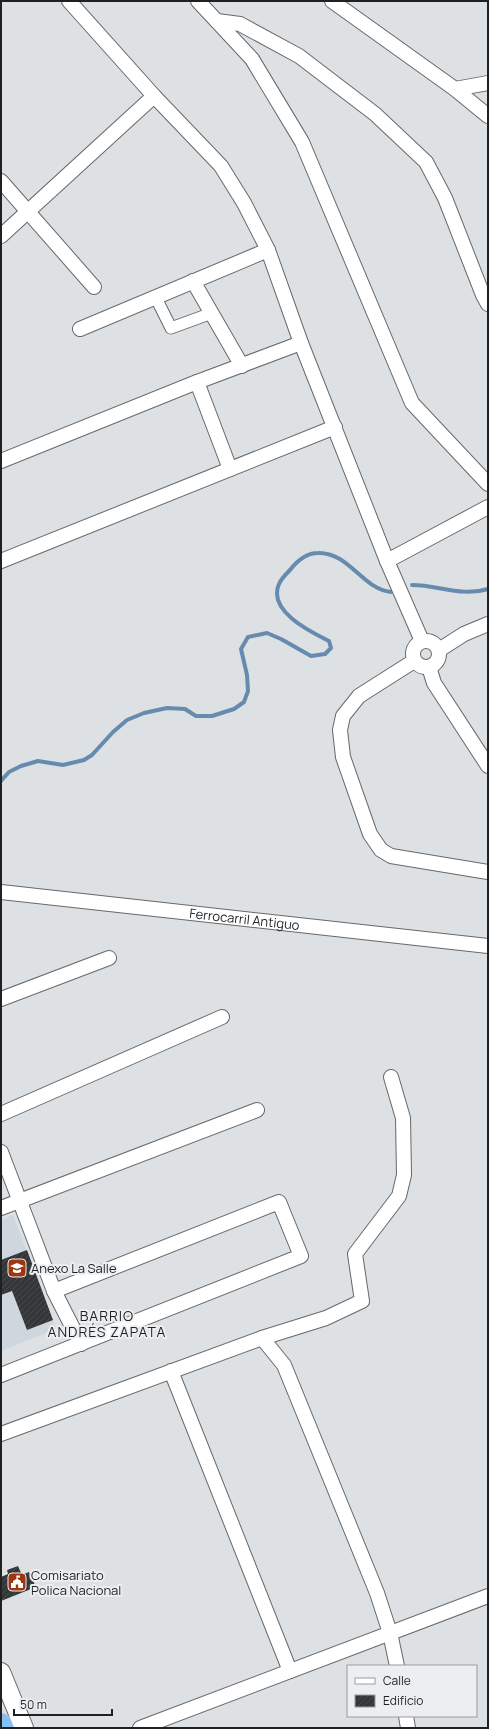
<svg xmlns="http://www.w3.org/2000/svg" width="489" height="1729" font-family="Manrope,sans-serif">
<defs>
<pattern id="building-hatch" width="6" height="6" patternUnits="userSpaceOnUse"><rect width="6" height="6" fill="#343638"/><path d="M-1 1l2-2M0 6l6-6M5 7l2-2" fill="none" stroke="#484a4c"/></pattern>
</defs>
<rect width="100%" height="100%" fill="#dee1e3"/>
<path fill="#ced6de" d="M 13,1215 L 56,1329 L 1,1351 L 1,1220 Z"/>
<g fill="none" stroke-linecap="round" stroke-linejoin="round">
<path stroke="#668baf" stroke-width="4" d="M 412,585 C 438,585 462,597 488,589
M 1,781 L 9,772 L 21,766 L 38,761 L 63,765 L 84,760 L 92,755 L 113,732 L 127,720 L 144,713 L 167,708 L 185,709 L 196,716 L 212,716 L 234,709 L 244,702 L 248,691 L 247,675 L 241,649 L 248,637 L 267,633 L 281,639 L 311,656 L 325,654 L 331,648 L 329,641 C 311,632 267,611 279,584 C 281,579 286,574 290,570 C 297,561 306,553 318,553 C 349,552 362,589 391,592"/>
</g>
<path fill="url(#building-hatch)" d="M 27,1250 L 53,1320 L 27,1330 L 12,1291 L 1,1295 L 1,1260 Z
M 18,1566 L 22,1575 L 29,1572 L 36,1587 L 1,1601 L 1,1577 L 8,1574 L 7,1570 Z"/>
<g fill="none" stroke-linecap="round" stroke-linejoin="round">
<g stroke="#66686a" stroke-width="13">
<path id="pedestrian" d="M 155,296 L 171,328 L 212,313"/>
</g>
<g stroke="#66686a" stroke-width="16">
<g id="minor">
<path d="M 69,1 L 154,96 L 221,166 L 244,203 L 268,250 L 301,343 L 387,561 L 422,641"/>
<path d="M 198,1 L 252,59 L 302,142 L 412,403 L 488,484"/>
<path d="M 332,1 L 455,89 L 488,116"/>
<path d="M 217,21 L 240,24 L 299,56 L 375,114 L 426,162 L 445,198 L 483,295 L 488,304"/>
<path d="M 455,89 L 488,83"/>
<path d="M 1,181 L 94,287"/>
<path d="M 1,236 L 154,96"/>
<path d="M 193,281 L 242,366"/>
<path d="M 80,329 L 268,250"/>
<path d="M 197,382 L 230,469"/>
<path d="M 1,461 L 197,382 L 301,343"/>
<path d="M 1,561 L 335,427"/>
<path d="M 387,561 L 488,507"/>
<circle cx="426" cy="654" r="13"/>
<path d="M 439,650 L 464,634 L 488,624"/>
<path d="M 414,661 L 359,696 L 343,716 L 340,730 L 343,757 L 370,834 L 381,850 L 391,856 L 488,872"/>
<path d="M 429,667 L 434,683 L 488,766"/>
<path id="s1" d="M 1,892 L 488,946"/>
<path d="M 1,999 L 109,958"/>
<path d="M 1,1114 L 222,1017"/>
<path d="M 1,1152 L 54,1291 L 81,1344"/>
<path d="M 1,1208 L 257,1110"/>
<path d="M 262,1338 L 284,1365 L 377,1593 L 390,1633 L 397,1666"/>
<path d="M 171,1371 L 290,1671"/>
<path d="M 1,1375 L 301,1256 L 279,1202 L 54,1291"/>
<path d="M 1,1434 L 262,1338 L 326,1318 L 362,1301 L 355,1254 L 399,1196 L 404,1175 L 403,1118 L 391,1077"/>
<path d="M 406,1716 L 408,1728"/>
<path d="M 140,1728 L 488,1596"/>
</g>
</g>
<g stroke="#66686a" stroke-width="20">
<path id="tertiary" d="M 1,1672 L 24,1728"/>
</g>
<g stroke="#bcbcbc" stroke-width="24">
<path id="trunk" d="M 1,1725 L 2,1728"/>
</g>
<use href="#pedestrian" stroke="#fff" stroke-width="11"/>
<use href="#minor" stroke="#fff" stroke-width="14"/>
<use href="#tertiary" stroke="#fff" stroke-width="18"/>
<use href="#trunk" stroke="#84c0f8" stroke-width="22"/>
</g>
<defs>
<g id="school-square" transform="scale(1)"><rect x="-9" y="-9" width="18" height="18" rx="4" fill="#9d3611" stroke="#eceef1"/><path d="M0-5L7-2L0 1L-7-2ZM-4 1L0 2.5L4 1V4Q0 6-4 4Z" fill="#fff"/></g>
<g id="civic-square" transform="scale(1)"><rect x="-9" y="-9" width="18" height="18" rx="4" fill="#9d3611" stroke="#eceef1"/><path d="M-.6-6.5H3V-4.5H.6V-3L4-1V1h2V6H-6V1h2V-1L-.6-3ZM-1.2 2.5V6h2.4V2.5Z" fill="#fff"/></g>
</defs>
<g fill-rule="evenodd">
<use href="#school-square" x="17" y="1268"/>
<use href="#civic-square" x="17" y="1582"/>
</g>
<g text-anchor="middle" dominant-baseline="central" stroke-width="4" stroke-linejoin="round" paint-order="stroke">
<g font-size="13" fill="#1f2021" stroke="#eceef1">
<text stroke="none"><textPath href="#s1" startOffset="245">Ferrocarril Antiguo</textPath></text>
</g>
<g font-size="13" fill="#1f2021" stroke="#eceef1" text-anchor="start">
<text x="31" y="1268">Anexo La Salle</text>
<text x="31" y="1575">Comisariato<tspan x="31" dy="15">Polica Nacional</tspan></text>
</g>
<g font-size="14" letter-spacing="1" fill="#1f2021" stroke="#eceef1">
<text x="107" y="1315">BARRIO<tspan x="107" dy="16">ANDRÉS ZAPATA</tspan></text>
</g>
</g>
<rect width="489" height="1729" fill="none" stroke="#1f2021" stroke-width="4"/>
<rect x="347" y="1665" width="130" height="52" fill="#eceef1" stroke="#9a9c9e"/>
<rect x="355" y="1678" width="20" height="6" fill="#ffffff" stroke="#9a9c9e"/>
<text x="383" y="1685" font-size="12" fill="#1f2021">Calle</text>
<rect x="355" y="1695" width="20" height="12" fill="url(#building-hatch)" stroke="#9a9c9e"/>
<text x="383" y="1705" font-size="12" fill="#1f2021">Edificio</text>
<path d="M14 1709v6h98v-6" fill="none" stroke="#1f2021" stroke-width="2"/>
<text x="20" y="1709" font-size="12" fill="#1f2021" stroke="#eceef1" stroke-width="3" paint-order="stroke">50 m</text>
</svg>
